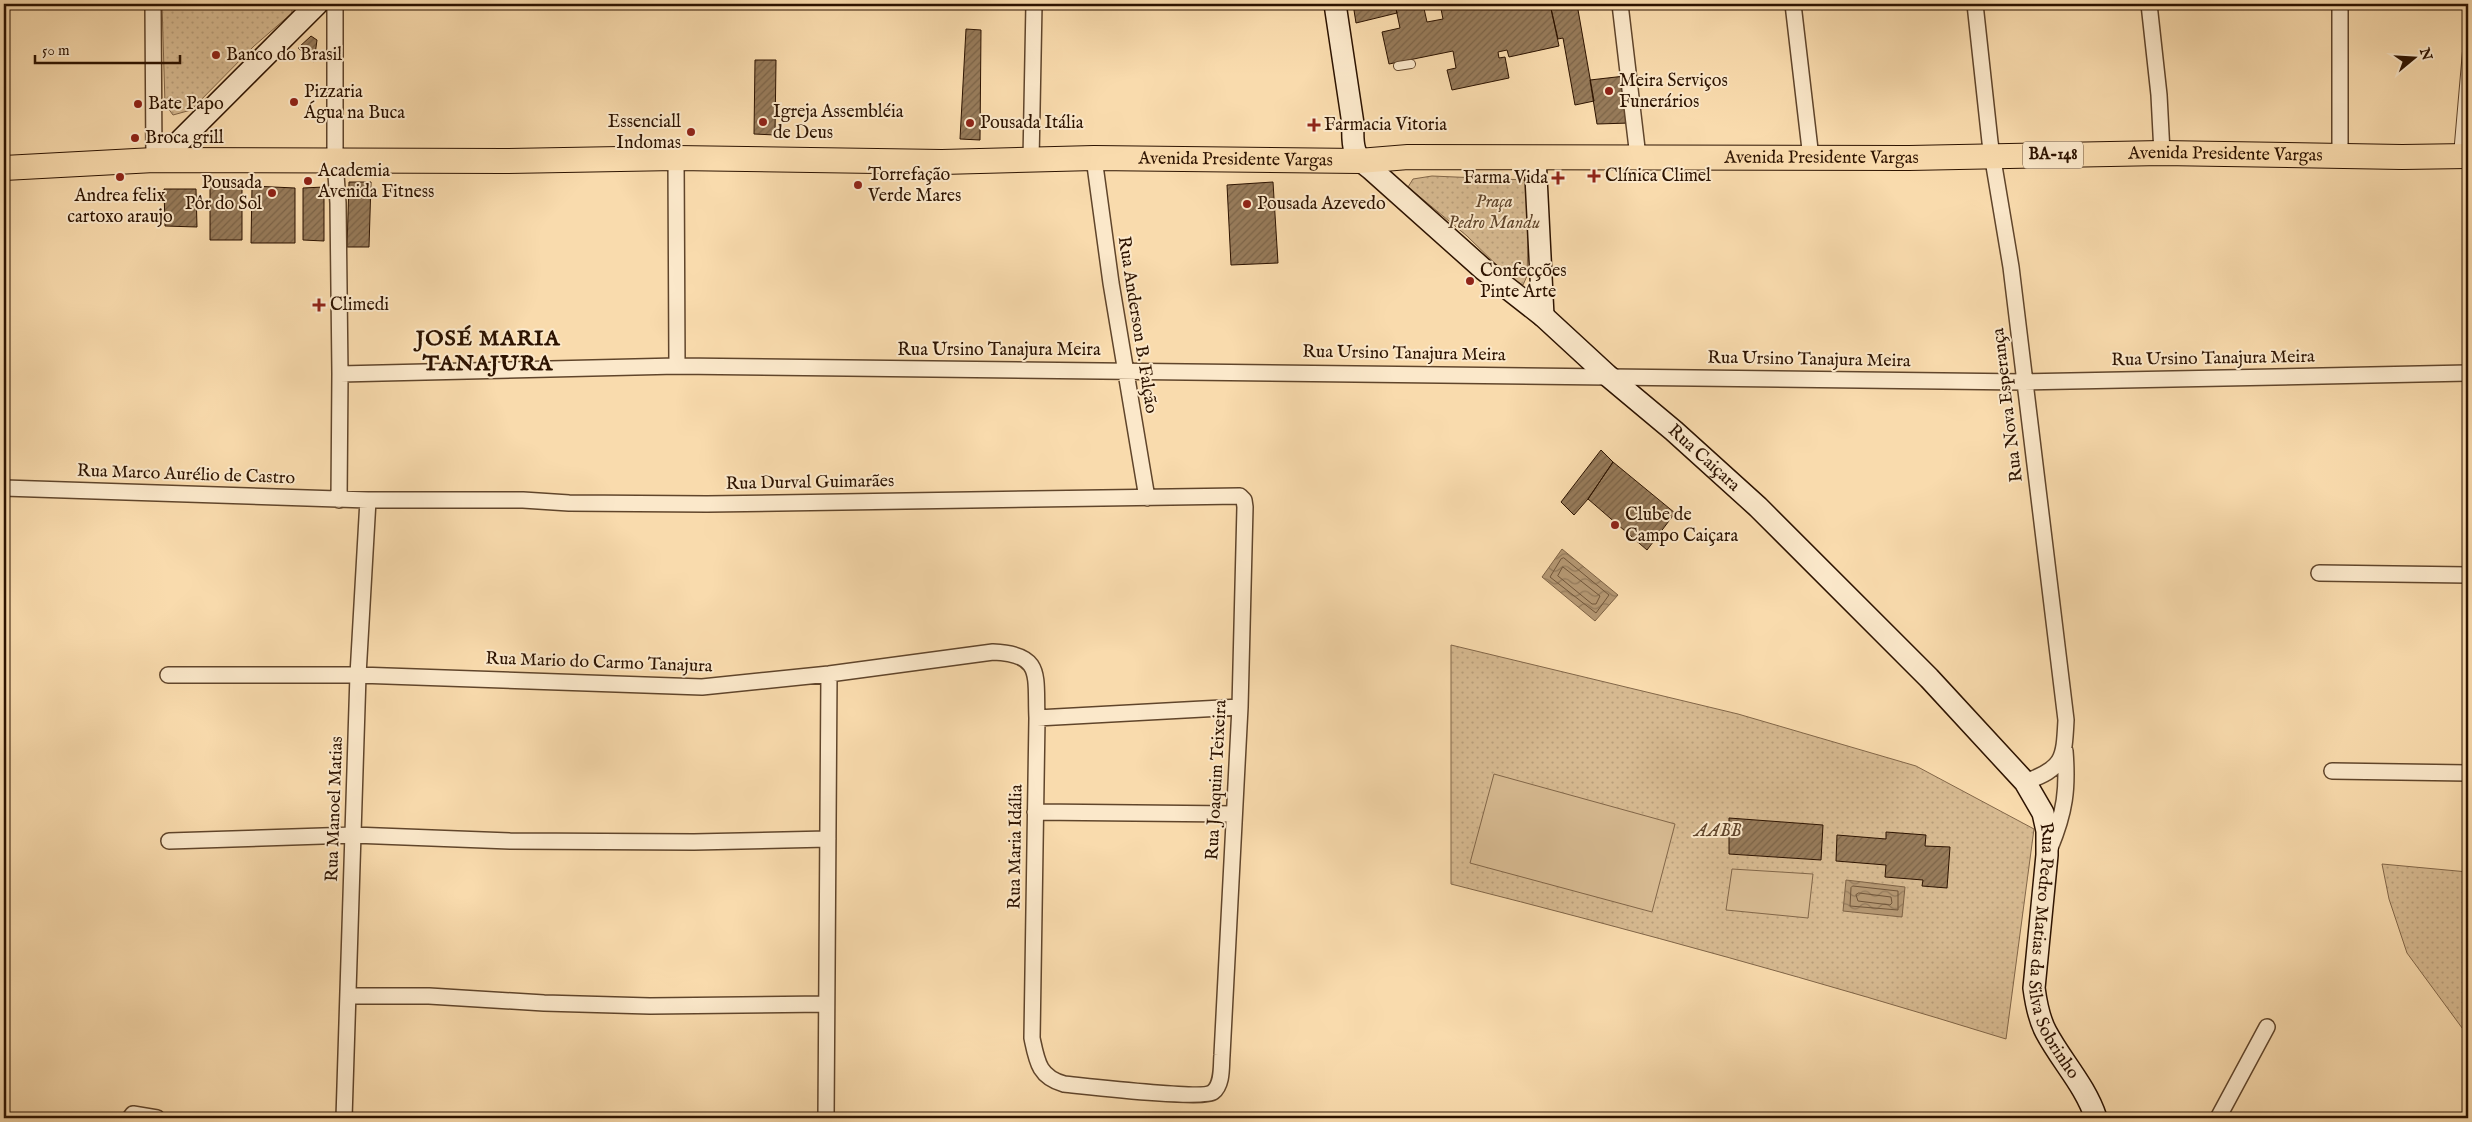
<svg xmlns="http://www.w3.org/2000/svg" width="2472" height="1122" font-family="'IM FELL English',serif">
<defs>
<pattern id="green-dots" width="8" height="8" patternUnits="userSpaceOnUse" patternTransform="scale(1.25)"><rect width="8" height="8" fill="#d6b990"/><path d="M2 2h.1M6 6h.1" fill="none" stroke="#b89e7a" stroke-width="1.8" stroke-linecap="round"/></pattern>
<pattern id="water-waves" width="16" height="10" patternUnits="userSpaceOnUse" patternTransform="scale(1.25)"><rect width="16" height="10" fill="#b49772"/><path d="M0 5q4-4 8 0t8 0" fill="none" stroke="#937a5b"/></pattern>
<pattern id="building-hatch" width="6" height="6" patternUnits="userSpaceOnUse" patternTransform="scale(1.25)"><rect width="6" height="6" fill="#977b5a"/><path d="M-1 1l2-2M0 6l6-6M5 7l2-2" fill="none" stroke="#7c6448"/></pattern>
</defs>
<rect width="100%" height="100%" fill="#f9dbad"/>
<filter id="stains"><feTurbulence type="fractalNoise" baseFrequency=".004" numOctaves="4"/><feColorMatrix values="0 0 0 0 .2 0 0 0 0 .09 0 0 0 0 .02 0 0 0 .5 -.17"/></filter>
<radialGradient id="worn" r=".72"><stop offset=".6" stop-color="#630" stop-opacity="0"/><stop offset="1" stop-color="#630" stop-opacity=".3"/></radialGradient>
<path fill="url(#green-dots)" stroke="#826648" d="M 162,4 L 292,4 L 292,13 L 254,46 L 191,110 L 173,115 L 165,104 Z
M 1432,176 L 1525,180 L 1529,208 L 1527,276 L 1523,285 L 1508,276 L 1467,236 L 1408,187 L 1413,179 Z
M 1451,645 L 1738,714 L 1916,766 L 2034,829 L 2006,1039 C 1822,982 1637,931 1451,884 Z
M 2382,864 L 2468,872 L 2468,1036 L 2407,953 L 2389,899 Z"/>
<path fill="#d6b990" stroke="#826648" d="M 1494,774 L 1675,824 L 1652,912 L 1470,863 Z
M 1732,869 L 1813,874 L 1808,918 L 1726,910 Z"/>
<path fill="url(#water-waves)" stroke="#7e6244" d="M 1562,549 L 1618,595 L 1595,621 L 1542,577 Z
M 1846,880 L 1905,887 L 1902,917 L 1843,911 Z"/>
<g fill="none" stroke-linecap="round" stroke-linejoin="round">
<path stroke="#705539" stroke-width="1" d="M 1564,558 L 1609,595 L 1596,613 L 1550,577 L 1561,559 Z
M 1563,567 L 1600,596 L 1596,604 L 1592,604 L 1558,576 Z
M 1853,886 L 1898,891 L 1898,910 L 1850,906 L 1851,888 Z
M 1859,893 L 1891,897 L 1892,903 L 1890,905 L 1858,901 L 1856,895 Z"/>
</g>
<path fill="url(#building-hatch)" stroke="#2d1300" d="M 1353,4 L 1395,4 L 1397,13 L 1356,23 Z
M 1395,4 L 1423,4 L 1427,22 L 1443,19 L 1440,4 L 1482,4 L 1483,9 L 1498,6 L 1497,4 L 1550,4 L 1559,46 L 1509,57 L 1507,50 L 1498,52 L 1499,58 L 1505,57 L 1509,78 L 1452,90 L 1447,70 L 1456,68 L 1453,51 L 1389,64 L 1382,32 L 1400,28 Z
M 1550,4 L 1577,4 L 1594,101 L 1575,105 L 1563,38 L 1558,39 Z
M 966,29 L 981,30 L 980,140 L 960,139 Z
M 311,36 L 317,40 L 314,62 L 298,48 Z
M 755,60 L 776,60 L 775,135 L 754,134 Z
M 1625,76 L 1630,123 L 1597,124 L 1590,80 Z
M 349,182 L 371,182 L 369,247 L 347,247 Z
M 1273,182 L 1278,263 L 1231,265 L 1227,185 Z
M 242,186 L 242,240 L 210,240 L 210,187 Z
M 252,186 L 295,188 L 295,243 L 251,243 Z
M 324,187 L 324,241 L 303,240 L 303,188 Z
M 164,189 L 196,189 L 197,227 L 165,226 Z
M 1601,450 L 1613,462 L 1588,499 L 1574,515 L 1561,502 Z
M 1613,462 L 1675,513 L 1647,550 L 1588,499 Z
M 1729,818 L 1823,825 L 1821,860 L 1729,854 Z
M 1886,832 L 1926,835 L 1925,846 L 1950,847 L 1947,888 L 1922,886 L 1923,880 L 1885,877 L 1886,865 L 1836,861 L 1837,835 L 1886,839 Z"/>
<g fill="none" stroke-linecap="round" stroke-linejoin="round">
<g stroke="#60452b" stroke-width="10">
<path id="lane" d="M 1398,66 L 1411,64
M 2458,155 L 2468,40"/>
</g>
<g stroke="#60452b" stroke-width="18">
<path id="street" d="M 153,4 L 154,160
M 335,4 L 335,160 L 338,203 L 340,374 L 339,500
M 1620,4 L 1638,157
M 1793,4 L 1811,158
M 1975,4 L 1990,142 L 2011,267 L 2066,720 C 2064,759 2064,768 2025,782
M 2149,4 L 2159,95 L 2162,153
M 2340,156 L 2340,4
M 676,158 L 677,366
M 1094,158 L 1111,283 L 1147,498
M 1031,160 L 1034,4
M 340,374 L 677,366 L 2024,382 L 2468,373
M 4,488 L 368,500 L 523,500 L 569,503 L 707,504 L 1240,496 L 1244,500 L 1245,507 L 1240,707 L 1222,1055 C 1221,1066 1223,1084 1213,1092 C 1203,1100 1085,1086 1064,1084 C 1039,1077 1037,1062 1032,1038 L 1037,718 C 1035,676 1044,654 993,652 L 829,674 L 702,687 L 358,675 L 168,675
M 2319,573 L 2468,575
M 1037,718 L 1240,707
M 2332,771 L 2468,773
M 1035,812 L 1234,814
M 169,841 L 353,835 L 510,841 L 694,842 L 828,839
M 2050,848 C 2065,812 2068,789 2065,751
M 349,996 L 429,996 L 544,1003 L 650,1006 L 826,1004
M 130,1118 L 133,1114 L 157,1118
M 344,1118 L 358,675 L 368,500
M 826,1118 L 829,674
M 2218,1118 L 2267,1027"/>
</g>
<g stroke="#2d1300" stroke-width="24">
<g id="secondary">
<path id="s1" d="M 1335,4 L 1353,124 C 1352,146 1353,157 1371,169 L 1483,269 L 1543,316 L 1607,375 L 1674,431 L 1758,507 L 1929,678 L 2025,782 L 2043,813 L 2047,831 L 2047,855 L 2034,988 C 2036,1003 2039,1019 2046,1032 C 2062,1062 2085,1085 2096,1118"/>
<path d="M 1535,157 L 1543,316"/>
<path d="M 161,160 L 317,4"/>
</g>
</g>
<g stroke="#2d1300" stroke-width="26">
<g id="primary">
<path id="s2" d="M 4,168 L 154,160 L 505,161 L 676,158 L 942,162 L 1094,158 L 1359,161 L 1408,157 L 1909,158 L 2162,153 L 2402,157 L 2468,156"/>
</g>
</g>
<use href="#lane" stroke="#fbe8ca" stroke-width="8"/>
<use href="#street" stroke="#fbe8ca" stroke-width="15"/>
<use href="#secondary" stroke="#fbe8ca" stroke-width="21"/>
<use href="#primary" stroke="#f9dbad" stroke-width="24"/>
</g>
<g fill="#8f2418" stroke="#fbe8ca" stroke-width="2">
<circle cx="216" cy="55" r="5"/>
<circle cx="1609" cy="91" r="5"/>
<circle cx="294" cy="102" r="5"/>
<circle cx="138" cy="104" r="5"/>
<circle cx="763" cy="122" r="5"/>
<circle cx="970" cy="123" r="5"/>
<path d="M1311.5 117.5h5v5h5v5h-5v5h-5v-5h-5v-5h5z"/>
<circle cx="691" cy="132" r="5"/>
<circle cx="135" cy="138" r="5"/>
<path d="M1591.5 168.5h5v5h5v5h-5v5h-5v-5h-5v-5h5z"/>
<circle cx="120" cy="177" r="5"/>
<path d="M1555.5 170.5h5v5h5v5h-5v5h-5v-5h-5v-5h5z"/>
<circle cx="308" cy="181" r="5"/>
<circle cx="858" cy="185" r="5"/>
<circle cx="272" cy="193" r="5"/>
<circle cx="1247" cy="204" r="5"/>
<circle cx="1470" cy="281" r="5"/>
<path d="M316.5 297.5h5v5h5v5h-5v5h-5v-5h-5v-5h5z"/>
<circle cx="1615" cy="525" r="5"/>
</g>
<g text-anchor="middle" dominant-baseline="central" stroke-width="4" stroke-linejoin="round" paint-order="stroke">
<rect fill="#fbe8ca" stroke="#6b533d" stroke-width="1" x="2023" y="141.5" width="60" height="27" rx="4"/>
<g font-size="16" font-weight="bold" fill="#2d1300">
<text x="2053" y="155">BA-148</text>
</g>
<g font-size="18" fill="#2d1300" stroke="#fbe8ca" text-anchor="start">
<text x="226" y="55">Banco do Brasil</text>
<text x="1619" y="81">Meira Serviços<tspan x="1619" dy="21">Funerários</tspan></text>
<text x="304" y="92">Pizzaria<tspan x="304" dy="21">Água na Buca</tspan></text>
<text x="148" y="104">Bate Papo</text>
<text x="773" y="112">Igreja Assembléia<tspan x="773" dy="21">de Deus</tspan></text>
<text x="681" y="122" text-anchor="end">Essenciall<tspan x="681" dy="21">Indomas</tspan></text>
<text x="980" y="123">Pousada Itália</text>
<text x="1324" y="125">Farmacia Vitoria</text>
<text x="145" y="138">Broca grill</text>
<text x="318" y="171">Academia<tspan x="318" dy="21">Avenida Fitness</tspan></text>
<text x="868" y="175">Torrefação<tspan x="868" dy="21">Verde Mares</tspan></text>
<text x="1605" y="176">Clínica Climel</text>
<text x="1548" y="178" text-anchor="end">Farma Vida</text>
<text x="262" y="183" text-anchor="end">Pousada<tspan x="262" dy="21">Pôr do Sol</tspan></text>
<text x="120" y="196" text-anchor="middle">Andrea felix<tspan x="120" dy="21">cartoxo araujo</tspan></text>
<text x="1257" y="204">Pousada Azevedo</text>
<text x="1480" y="271">Confecções<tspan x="1480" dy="21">Pinte Arte</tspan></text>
<text x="330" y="305">Climedi</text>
<text x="1625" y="515">Clube de<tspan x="1625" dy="21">Campo Caiçara</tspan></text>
</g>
<g font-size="18" fill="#2d1300" stroke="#fbe8ca">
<text stroke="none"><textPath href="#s2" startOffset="2222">Avenida Presidente Vargas</textPath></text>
<text stroke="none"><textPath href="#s2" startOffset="1818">Avenida Presidente Vargas</textPath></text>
<text stroke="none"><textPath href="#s2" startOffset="1232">Avenida Presidente Vargas</textPath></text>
<text transform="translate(1137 325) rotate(81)">Rua Anderson B. Falção</text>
<text x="999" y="350">Rua Ursino Tanajura Meira</text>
<text transform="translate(1404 354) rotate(1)">Rua Ursino Tanajura Meira</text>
<text transform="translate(2213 359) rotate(-1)">Rua Ursino Tanajura Meira</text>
<text transform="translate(1809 360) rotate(1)">Rua Ursino Tanajura Meira</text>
<text transform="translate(2008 405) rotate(-97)">Rua Nova Esperança</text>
<text stroke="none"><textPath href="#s1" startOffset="614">Rua Caiçara</textPath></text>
<text transform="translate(186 475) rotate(2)">Rua Marco Aurélio de Castro</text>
<text transform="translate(810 483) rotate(-1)">Rua Durval Guimarães</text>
<text transform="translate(599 663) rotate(2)">Rua Mario do Carmo Tanajura</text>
<text transform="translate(1217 780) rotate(-87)">Rua Joaquim Teixeira</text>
<text transform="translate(335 809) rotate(-88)">Rua Manoel Matias</text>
<text transform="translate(1016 847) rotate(-89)">Rua Maria Idália</text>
<text stroke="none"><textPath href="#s1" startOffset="1249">Rua Pedro Matias da Silva Sobrinho</textPath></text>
</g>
<g font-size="18" font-style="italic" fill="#60452b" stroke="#fbe8ca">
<text x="1494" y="202">Praça<tspan x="1494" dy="21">Pedro Mandu</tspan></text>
<text x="1718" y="831">AABB</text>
</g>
<g font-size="22" font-weight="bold" letter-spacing="1" fill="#2d1300" stroke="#fbe8ca">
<text x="488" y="339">JOSÉ MARIA<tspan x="488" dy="25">TANAJURA</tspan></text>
</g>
</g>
<rect width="2472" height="1122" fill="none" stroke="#f9dbad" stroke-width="20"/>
<rect x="5" y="5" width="2462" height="1112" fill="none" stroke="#2d1300" stroke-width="2.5"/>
<rect x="10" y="10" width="2452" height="1102" fill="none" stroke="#2d1300"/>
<g transform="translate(2414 58) rotate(72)" stroke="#fbe8ca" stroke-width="4" paint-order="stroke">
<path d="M0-4L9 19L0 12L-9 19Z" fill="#2d1300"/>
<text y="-8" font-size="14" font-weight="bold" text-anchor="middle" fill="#2d1300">N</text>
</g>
<path d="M35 55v8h145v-8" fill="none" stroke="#2d1300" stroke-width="2.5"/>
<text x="42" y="55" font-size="15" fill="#2d1300" stroke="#fbe8ca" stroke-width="4" paint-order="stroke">50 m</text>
<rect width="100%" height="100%" filter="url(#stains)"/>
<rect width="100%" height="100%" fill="url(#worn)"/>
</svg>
